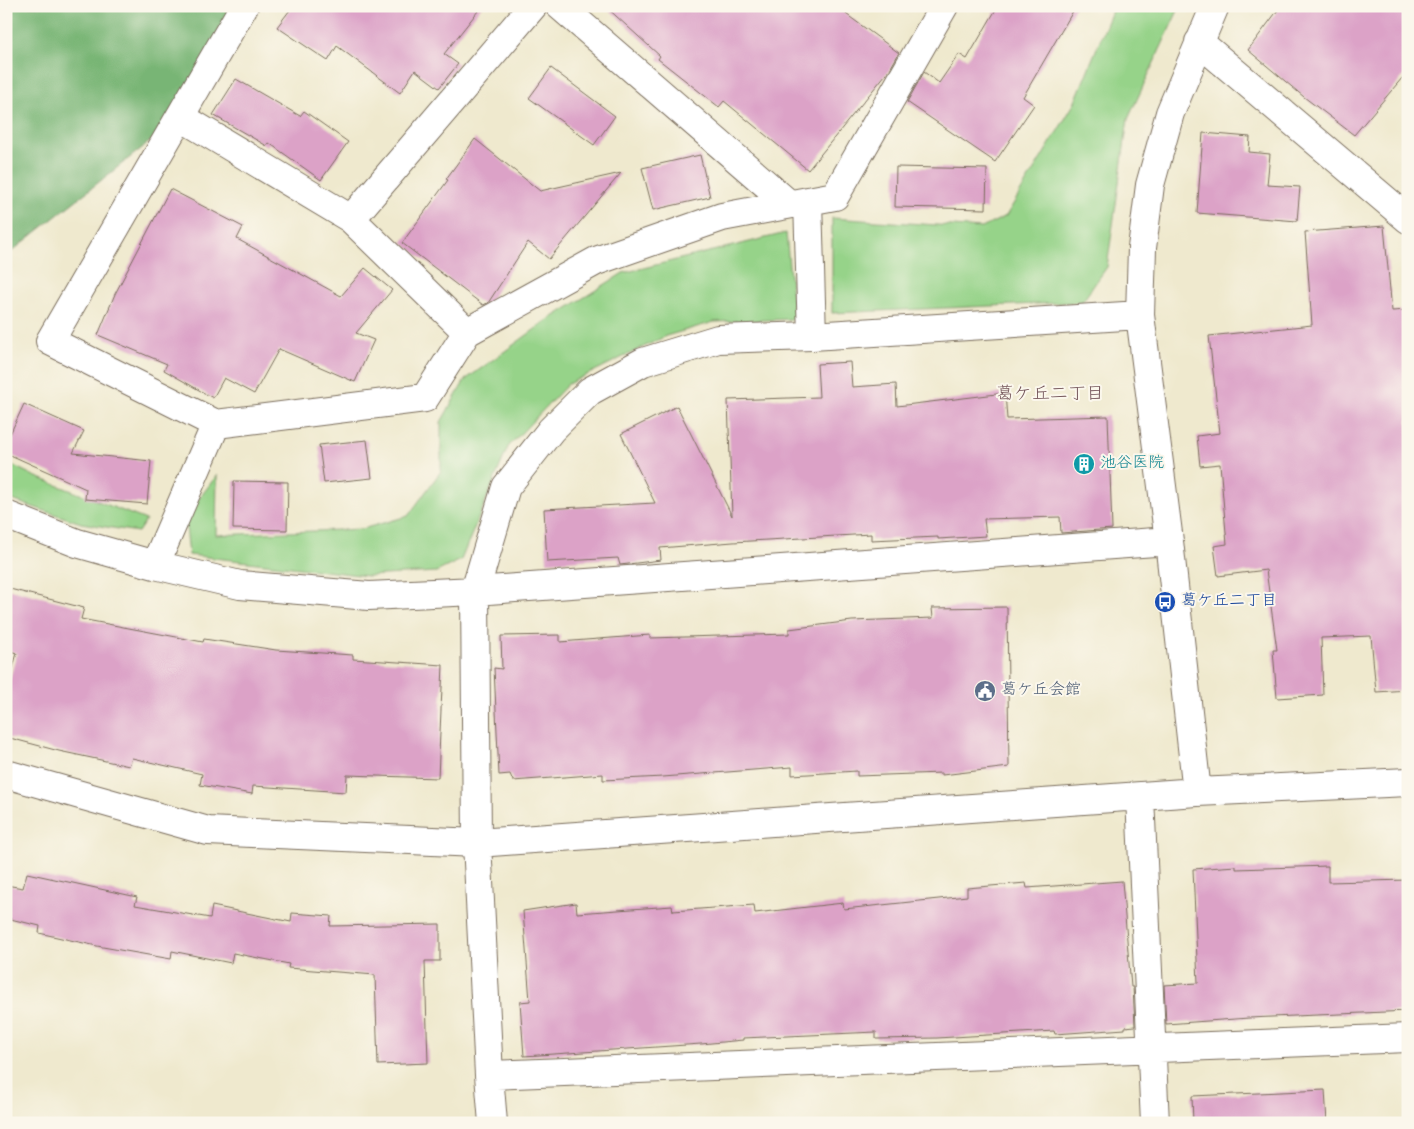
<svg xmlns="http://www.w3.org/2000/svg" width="1414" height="1129" font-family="'Gochi Hand','Klee One',sans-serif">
<rect width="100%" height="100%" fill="#fbf7ec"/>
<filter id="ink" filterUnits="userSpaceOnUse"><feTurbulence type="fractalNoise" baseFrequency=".02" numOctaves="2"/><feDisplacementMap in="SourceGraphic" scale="10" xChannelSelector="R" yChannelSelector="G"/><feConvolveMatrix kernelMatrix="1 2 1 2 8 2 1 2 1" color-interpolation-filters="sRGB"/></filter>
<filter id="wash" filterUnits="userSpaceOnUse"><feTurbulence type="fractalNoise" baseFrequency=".0096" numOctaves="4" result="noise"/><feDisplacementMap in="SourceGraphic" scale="20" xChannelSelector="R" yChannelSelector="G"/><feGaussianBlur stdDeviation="1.12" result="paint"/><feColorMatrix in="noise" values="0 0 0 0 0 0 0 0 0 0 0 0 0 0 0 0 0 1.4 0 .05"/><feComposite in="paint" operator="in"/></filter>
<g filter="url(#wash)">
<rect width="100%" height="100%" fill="#efe9ce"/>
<path fill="#96d389" stroke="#687e54" d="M 1114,6 L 1180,6 L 1128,119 L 1107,267 L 1082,302 L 832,313 L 832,218 L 982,228 L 1006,216 L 1074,104 Z
M 786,233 L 794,319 L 714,322 L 666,336 L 568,384 L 508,447 L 461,560 L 436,572 L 367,576 L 189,555 L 185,517 L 217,475 L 216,535 L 362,529 L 408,516 L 441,471 L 441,422 L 465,380 L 545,322 L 623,273 Z
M 6,462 L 34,476 L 146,520 L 138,532 L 81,523 L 6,498 Z"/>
<path fill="#78b575" stroke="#5a704a" d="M 6,6 L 239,6 L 181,117 L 6,256 Z"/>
<g id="blocks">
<path fill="#dca2c7" d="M 293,6 L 482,6 L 444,54 L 458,64 L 439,88 L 415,70 L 400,93 L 337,46 L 328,61 L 277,27 Z
M 605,6 L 835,6 L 899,53 L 890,69 L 808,170 L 724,101 L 719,107 L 658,59 L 660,56 Z
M 998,6 L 1076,6 L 1023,97 L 1034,105 L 995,162 L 907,102 L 924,72 L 939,83 L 959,54 L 967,59 Z
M 1281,6 L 1408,6 L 1408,71 L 1354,135 L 1304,97 L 1248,50 Z
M 551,68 L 615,116 L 594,145 L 529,98 Z
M 236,79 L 300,116 L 304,111 L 348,142 L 321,180 L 269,143 L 267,146 L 213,115 Z
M 1203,133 L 1250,137 L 1249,152 L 1270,154 L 1267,185 L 1300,187 L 1297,221 L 1197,213 Z
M 475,139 L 540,191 L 621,173 L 549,259 L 528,242 L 488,303 L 483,305 L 402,243 L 448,180 L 446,179 Z
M 700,155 L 710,197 L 653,210 L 642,168 Z
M 896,167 L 987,169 L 986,209 L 895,207 Z
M 170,189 L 243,227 L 237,239 L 341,296 L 365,268 L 392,290 L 356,333 L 374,340 L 355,382 L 279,349 L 254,394 L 224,378 L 213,398 L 164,370 L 167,364 L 98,335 L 115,294 Z
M 1384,226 L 1392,311 L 1408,310 L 1408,690 L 1376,692 L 1371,636 L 1321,638 L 1323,695 L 1277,698 L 1273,650 L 1277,650 L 1266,570 L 1218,576 L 1214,546 L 1227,544 L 1220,464 L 1200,466 L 1197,436 L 1220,433 L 1209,336 L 1312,325 L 1305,232 Z
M 850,362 L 852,387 L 896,384 L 897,406 L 1005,393 L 1007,419 L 1108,416 L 1112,529 L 1061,533 L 1060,517 L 984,519 L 986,536 L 938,539 L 938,537 L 871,540 L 871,534 L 733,542 L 660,548 L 661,560 L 620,565 L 618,558 L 547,562 L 544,509 L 655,503 L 621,434 L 677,406 L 732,516 L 728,400 L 819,397 L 817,364 Z
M 24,404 L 84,431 L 73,453 L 151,461 L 147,504 L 85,499 L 86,489 L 6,453 L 6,443 Z
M 367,440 L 372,478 L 324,483 L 319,445 Z
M 234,481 L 288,482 L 287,530 L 233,529 Z
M 6,588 L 84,608 L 81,619 L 203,642 L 204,639 L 276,650 L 353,655 L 353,659 L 443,665 L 438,778 L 347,775 L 346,792 L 253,786 L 252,794 L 200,785 L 202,774 L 132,758 L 129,766 L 59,751 L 6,737 L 6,693 L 17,653 L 6,650 Z
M 1007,607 L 1009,767 L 942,775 L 942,773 L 857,776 L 857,771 L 792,775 L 792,767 L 663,777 L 603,780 L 603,774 L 513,781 L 510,774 L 499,775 L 494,668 L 502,669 L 501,636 L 560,635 L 560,642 L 650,635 L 650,638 L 789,634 L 789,629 L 852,621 L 933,618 L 932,608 Z
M 1236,866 L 1236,869 L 1328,866 L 1328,882 L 1408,880 L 1408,923 L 1405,923 L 1408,1011 L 1249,1018 L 1166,1024 L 1164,985 L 1198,983 L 1193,869 Z
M 27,873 L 137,897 L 135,905 L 210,918 L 212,906 L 291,922 L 292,913 L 331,916 L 330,926 L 440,924 L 440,961 L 425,961 L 428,1063 L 378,1065 L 375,975 L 288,968 L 289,964 L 233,953 L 231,963 L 172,951 L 171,959 L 97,946 L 39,933 L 40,926 L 6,918 L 6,885 L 23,888 Z
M 1122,881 L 1131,987 L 1133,987 L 1135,1026 L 1125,1027 L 1125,1029 L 1055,1034 L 1054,1031 L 937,1038 L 876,1039 L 876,1032 L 743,1038 L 743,1040 L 701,1044 L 524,1056 L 520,1002 L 530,1001 L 523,911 L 576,903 L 577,913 L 672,906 L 673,911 L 754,905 L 755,913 L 843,903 L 844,909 L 967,896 L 967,888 L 1026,883 L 1027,888 Z
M 1325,1090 L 1327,1123 L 1193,1123 L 1192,1096 Z"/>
</g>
</g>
<g filter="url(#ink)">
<use href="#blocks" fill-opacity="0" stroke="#7a6d5c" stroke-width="1"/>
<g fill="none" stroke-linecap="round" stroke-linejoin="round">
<g stroke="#7a6d5c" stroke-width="30">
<path id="minor" d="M 244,6 L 50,341 L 216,424 L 425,398 L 467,332 L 596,261 L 722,217 L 835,196 L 944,6
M 560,6 L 789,204
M 1199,42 L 1408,219
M 181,117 L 351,219 L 467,332
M 808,201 L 812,336
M 351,219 L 533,6
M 6,515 L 77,543 L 155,565 L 240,585 L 369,596 L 475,591 L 1169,541
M 155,565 L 216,424
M 6,774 L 208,831 L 477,843 L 1197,792 L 1408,782
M 1197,792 L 1169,541 L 1140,315 L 1142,248 L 1150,185 L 1170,113 L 1215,6
M 1140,797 L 1155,1123
M 489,1075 L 1408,1038
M 493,1123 L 489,1075 L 477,843 L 475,591 L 506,487 L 551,430 L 590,391 L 643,362 L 718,339 L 812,336 L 1140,315"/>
</g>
<use href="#minor" stroke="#fff" stroke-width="28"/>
</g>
</g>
<defs>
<g id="building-disc" transform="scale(1.125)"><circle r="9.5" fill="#0f9aa8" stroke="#fbf7ec"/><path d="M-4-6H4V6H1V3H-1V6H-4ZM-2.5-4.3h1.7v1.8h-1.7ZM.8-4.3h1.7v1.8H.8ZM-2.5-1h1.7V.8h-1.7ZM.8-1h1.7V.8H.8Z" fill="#fff"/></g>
<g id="bus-disc" transform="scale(1.125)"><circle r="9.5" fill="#1a4fb4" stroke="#fbf7ec"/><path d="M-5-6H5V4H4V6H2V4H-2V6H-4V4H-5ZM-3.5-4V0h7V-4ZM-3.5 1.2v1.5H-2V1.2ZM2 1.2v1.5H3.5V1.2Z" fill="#fff"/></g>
<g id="civic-disc" transform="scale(1.125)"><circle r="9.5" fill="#5c6f8a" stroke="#fbf7ec"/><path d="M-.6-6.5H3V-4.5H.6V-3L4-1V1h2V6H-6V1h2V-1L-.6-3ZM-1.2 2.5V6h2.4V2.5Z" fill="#fff"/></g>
</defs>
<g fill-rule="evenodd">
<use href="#building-disc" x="1084" y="464"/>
<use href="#bus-disc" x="1165" y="602"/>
<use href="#civic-disc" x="985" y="691"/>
</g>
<g text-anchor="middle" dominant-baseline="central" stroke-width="4" stroke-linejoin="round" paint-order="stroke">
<g font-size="16" fill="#0d838f" stroke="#fbf7ec" text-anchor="start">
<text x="1100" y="464">池谷医院</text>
</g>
<g font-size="16" fill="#164399" stroke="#fbf7ec" text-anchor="start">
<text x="1181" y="602">葛ケ丘二丁目</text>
</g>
<g font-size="16" fill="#4e5e75" stroke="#fbf7ec" text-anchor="start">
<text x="1001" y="691">葛ケ丘会館</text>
</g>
<g font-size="18" fill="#735459" stroke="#fbf7ec">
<text x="1050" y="395">葛ケ丘二丁目</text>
</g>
</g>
<rect width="1414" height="1129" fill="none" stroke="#fbf7ec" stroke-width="25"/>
</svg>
